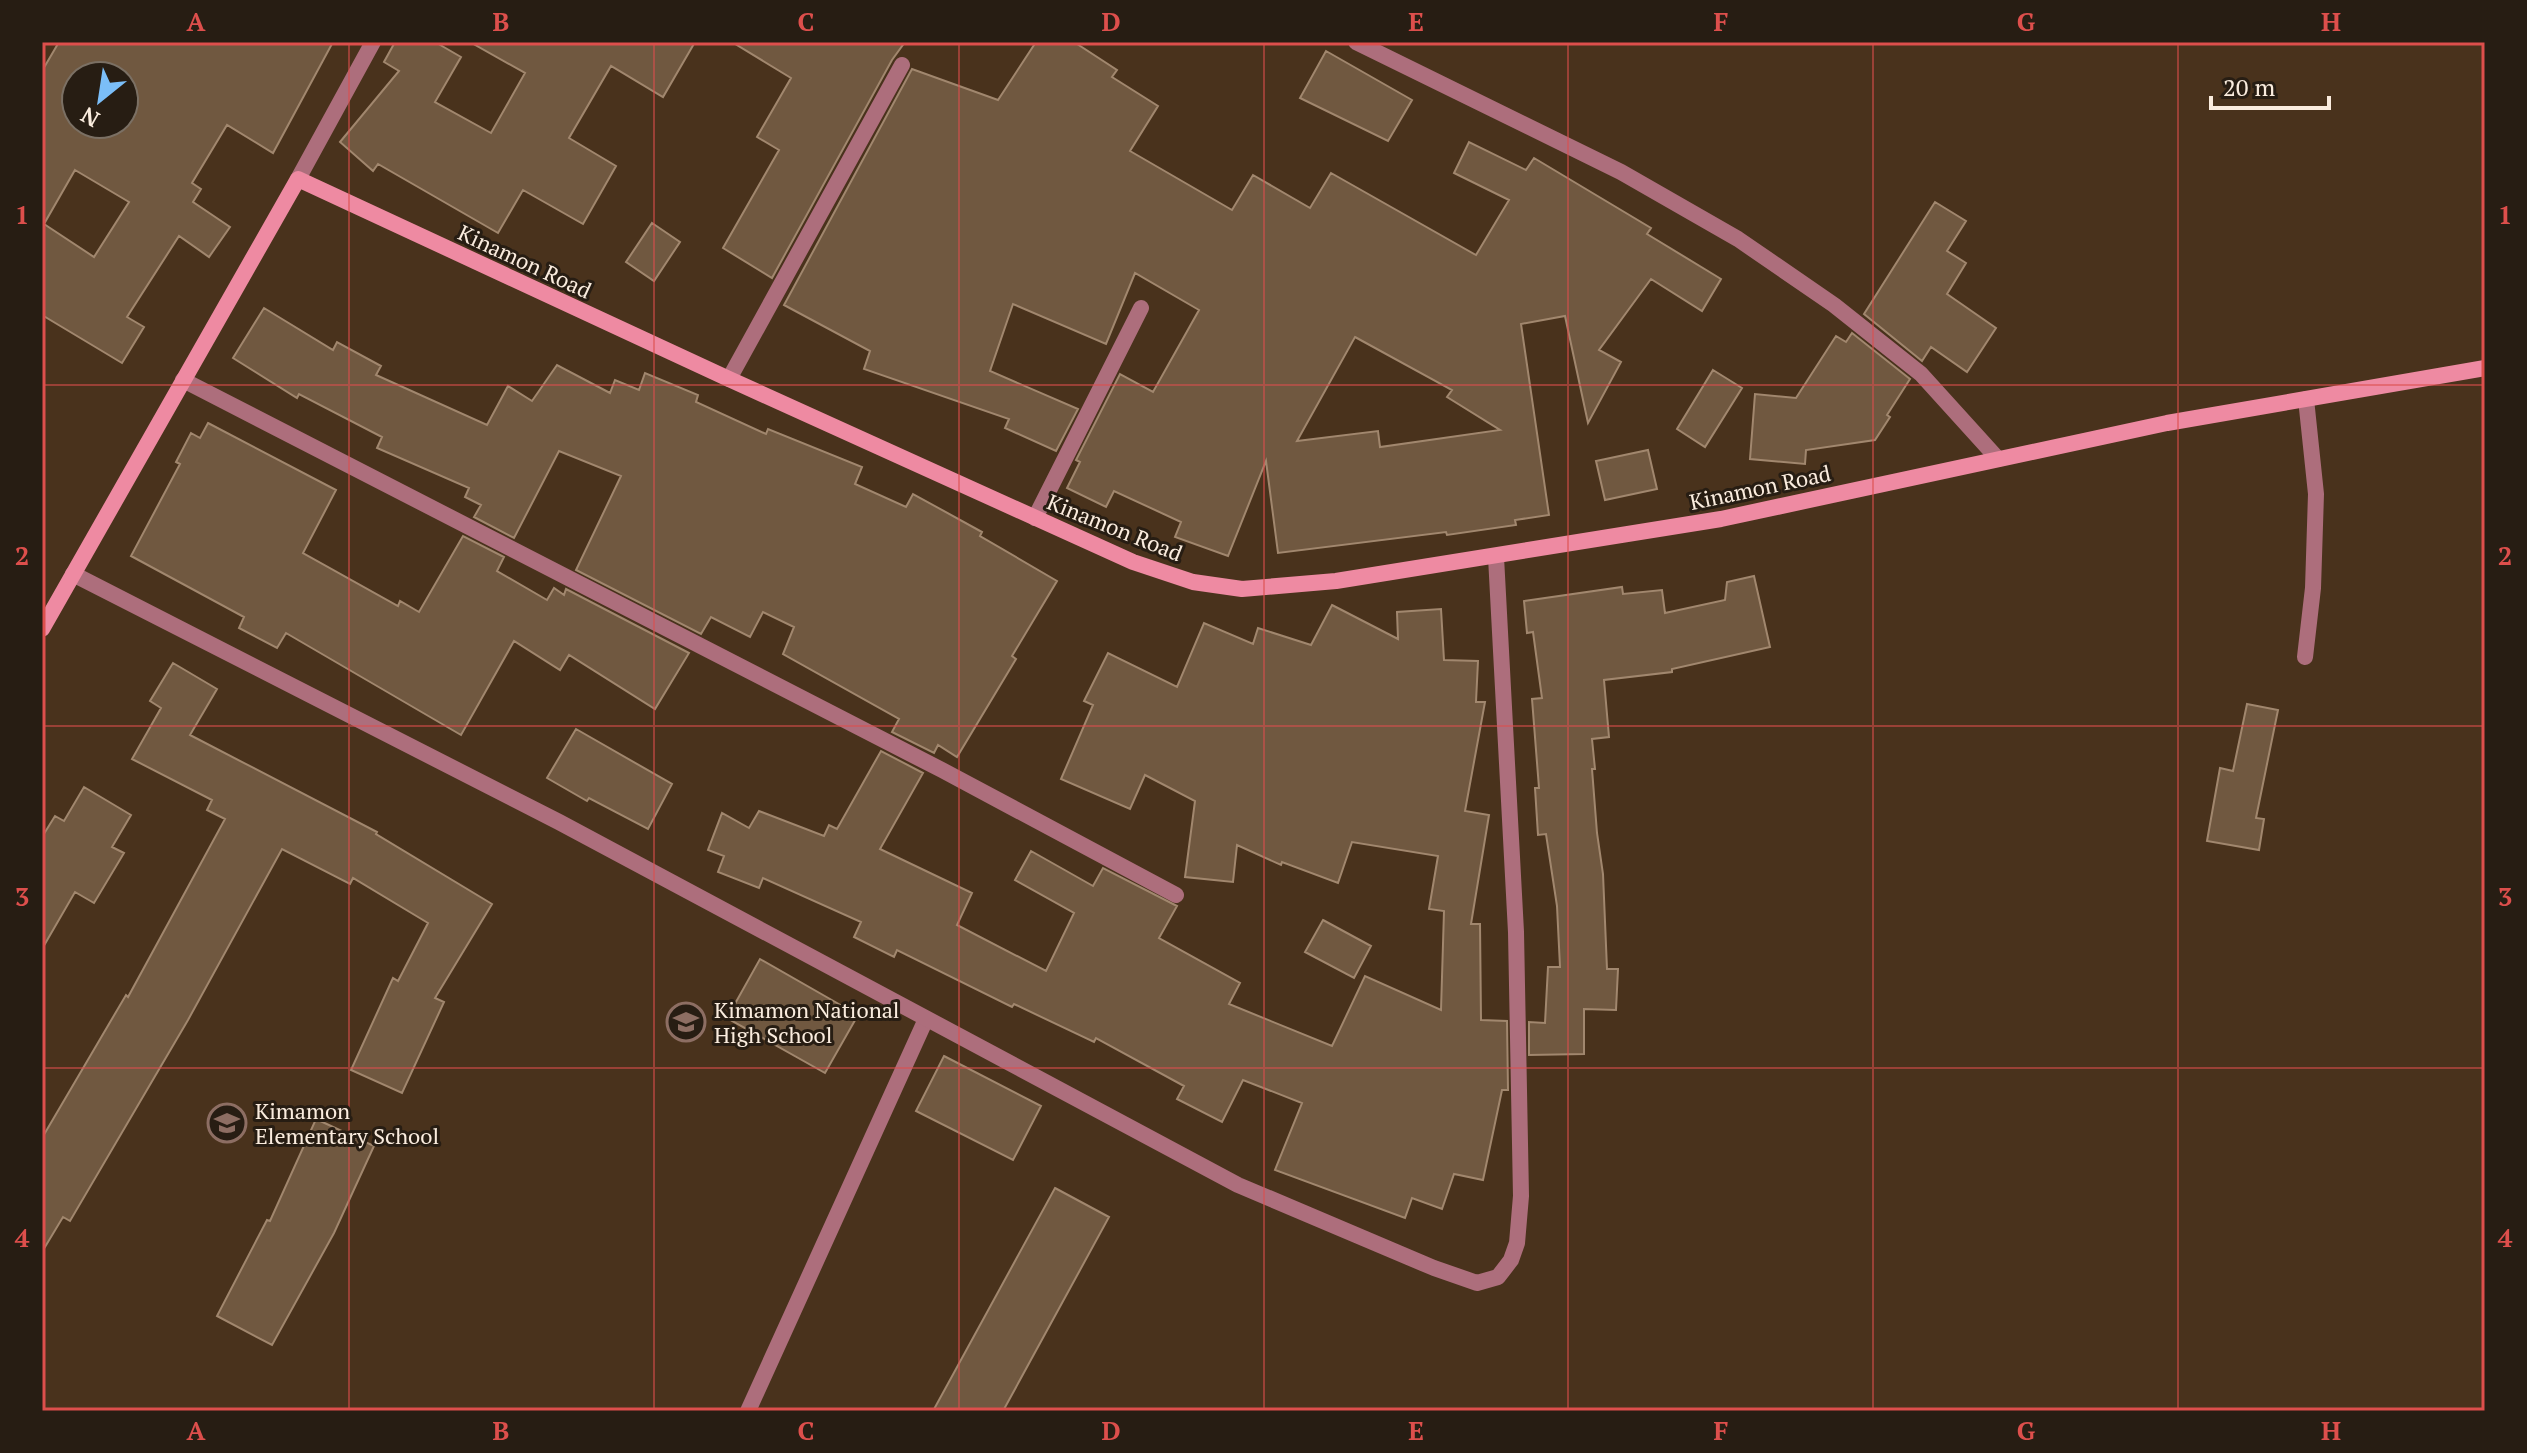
<svg xmlns="http://www.w3.org/2000/svg" width="2527" height="1453" font-family="'PT Serif',serif">
<rect width="100%" height="100%" fill="#49321c"/>
<path fill="#705840" stroke="#a1876e" stroke-width="2" fill-rule="evenodd" d="M 59,42 L 333,42 L 273,153 L 227,125 L 192,183 L 201,189 L 193,202 L 230,227 L 209,257 L 179,236 L 127,317 L 144,327 L 122,363 L 42,315 L 42,71 ZM 76,76 L 124,76 L 124,124 L 76,124 ZM 75,170 L 129,202 L 94,257 L 44,224 Z
M 395,42 L 435,42 L 461,57 L 435,102 L 491,133 L 525,73 L 470,42 L 695,42 L 663,97 L 611,66 L 569,138 L 616,166 L 583,224 L 523,190 L 498,233 L 378,164 L 373,171 L 340,142 L 399,71 L 384,62 Z
M 732,42 L 905,42 L 892,60 L 772,278 L 723,248 L 779,150 L 757,137 L 791,78 Z
M 1036,42 L 1074,42 L 1117,70 L 1112,77 L 1158,106 L 1130,151 L 1232,210 L 1253,175 L 1310,208 L 1331,173 L 1476,255 L 1509,200 L 1454,173 L 1469,142 L 1526,170 L 1534,158 L 1651,228 L 1647,234 L 1721,279 L 1702,311 L 1651,279 L 1599,350 L 1621,362 L 1588,423 L 1565,316 L 1521,324 L 1549,515 L 1515,520 L 1516,525 L 1447,535 L 1446,532 L 1278,553 L 1266,461 L 1228,556 L 1175,537 L 1181,522 L 1114,491 L 1106,507 L 1067,488 L 1080,462 L 1076,460 L 1120,374 L 1153,392 L 1199,310 L 1135,273 L 1106,344 L 1013,304 L 990,371 L 1078,409 L 1056,451 L 1005,428 L 1009,419 L 864,369 L 870,351 L 784,305 L 912,69 L 998,100 ZM 1355,337 L 1452,390 L 1447,397 L 1500,430 L 1380,447 L 1378,431 L 1297,441 Z
M 1326,51 L 1412,100 L 1388,141 L 1300,98 Z
M 1935,202 L 1966,221 L 1947,251 L 1966,263 L 1947,294 L 1996,328 L 1967,372 L 1931,347 L 1922,361 L 1864,314 Z
M 652,223 L 680,242 L 654,281 L 626,262 Z
M 264,308 L 333,350 L 337,342 L 381,366 L 376,375 L 487,425 L 508,386 L 532,401 L 557,365 L 610,393 L 615,380 L 639,390 L 645,373 L 698,395 L 696,402 L 766,434 L 768,429 L 862,467 L 855,484 L 906,507 L 913,494 L 982,532 L 980,536 L 1057,581 L 1012,656 L 1016,659 L 957,757 L 938,745 L 934,753 L 892,732 L 899,719 L 783,654 L 794,627 L 763,612 L 750,637 L 711,617 L 701,634 L 576,570 L 621,476 L 559,451 L 514,538 L 474,517 L 481,505 L 465,497 L 469,488 L 377,448 L 382,437 L 299,394 L 297,398 L 233,358 Z
M 1852,333 L 1910,379 L 1887,415 L 1890,417 L 1875,440 L 1806,450 L 1805,464 L 1750,459 L 1755,394 L 1796,398 L 1836,336 L 1846,342 Z
M 1713,370 L 1742,388 L 1705,447 L 1677,429 Z
M 208,423 L 336,490 L 303,553 L 398,606 L 400,601 L 419,612 L 463,536 L 504,557 L 497,571 L 547,600 L 554,588 L 564,595 L 566,589 L 689,653 L 655,709 L 569,655 L 560,670 L 514,641 L 461,735 L 286,633 L 277,648 L 239,628 L 244,617 L 131,556 L 180,464 L 176,462 L 191,433 L 200,438 Z
M 1648,450 L 1657,489 L 1605,500 L 1596,461 Z
M 1754,576 L 1770,647 L 1672,669 L 1672,672 L 1604,680 L 1609,737 L 1592,739 L 1595,769 L 1592,769 L 1597,833 L 1603,874 L 1607,969 L 1618,969 L 1616,1010 L 1584,1009 L 1584,1054 L 1529,1055 L 1529,1022 L 1545,1023 L 1548,967 L 1560,967 L 1557,906 L 1546,834 L 1538,835 L 1535,788 L 1539,788 L 1532,699 L 1542,698 L 1533,632 L 1527,633 L 1524,601 L 1622,587 L 1623,594 L 1662,590 L 1665,613 L 1725,600 L 1727,582 Z
M 1332,605 L 1398,639 L 1397,612 L 1441,609 L 1444,660 L 1478,661 L 1476,702 L 1485,702 L 1465,811 L 1489,815 L 1471,924 L 1480,924 L 1481,1020 L 1507,1021 L 1508,1090 L 1502,1090 L 1483,1180 L 1454,1174 L 1442,1209 L 1412,1198 L 1405,1218 L 1275,1170 L 1302,1103 L 1243,1080 L 1222,1122 L 1177,1099 L 1184,1086 L 1096,1038 L 1094,1042 L 1014,1004 L 1012,1007 L 897,950 L 894,957 L 854,937 L 861,922 L 763,878 L 759,888 L 718,872 L 724,856 L 708,850 L 722,813 L 749,828 L 759,811 L 824,836 L 829,825 L 837,829 L 881,751 L 923,773 L 880,849 L 972,893 L 957,925 L 1046,971 L 1074,913 L 1015,880 L 1031,851 L 1093,886 L 1103,868 L 1177,906 L 1159,938 L 1240,983 L 1229,1004 L 1332,1046 L 1365,976 L 1441,1010 L 1444,911 L 1429,909 L 1438,856 L 1352,842 L 1338,883 L 1282,862 L 1281,865 L 1237,845 L 1233,882 L 1185,877 L 1195,801 L 1145,775 L 1130,809 L 1061,779 L 1093,705 L 1084,701 L 1108,653 L 1177,687 L 1204,623 L 1253,644 L 1258,628 L 1311,645 Z
M 173,663 L 217,689 L 190,735 L 377,832 L 376,834 L 492,904 L 435,998 L 444,1002 L 402,1093 L 351,1070 L 393,978 L 398,981 L 428,923 L 353,878 L 350,884 L 282,849 L 188,1020 L 70,1221 L 63,1217 L 42,1252 L 42,1138 L 126,995 L 128,997 L 225,819 L 207,810 L 212,800 L 132,759 L 161,708 L 150,701 Z
M 2247,704 L 2278,710 L 2256,818 L 2264,819 L 2259,850 L 2207,841 L 2220,768 L 2233,771 Z
M 576,729 L 672,784 L 648,829 L 589,798 L 587,801 L 547,778 Z
M 84,787 L 131,815 L 112,847 L 124,853 L 94,903 L 75,892 L 42,949 L 42,837 L 55,816 L 64,821 Z
M 1323,920 L 1371,946 L 1354,978 L 1305,952 Z
M 760,959 L 858,1015 L 825,1073 L 727,1018 Z
M 944,1056 L 1041,1106 L 1013,1160 L 916,1111 Z
M 316,1119 L 374,1146 L 334,1233 L 272,1345 L 217,1316 L 267,1220 L 270,1221 Z
M 1055,1188 L 1109,1217 L 1003,1411 L 933,1411 Z"/>
<g fill="none" stroke-linecap="round" stroke-linejoin="round">
<path stroke="#ad6e7c" stroke-width="16" d="M 2305,657 L 2313,588 L 2316,494 L 2306,399
M 748,1411 L 926,1019"/>
<path stroke="#ad6e7c" stroke-width="16" d="M 1356,42 L 1621,172 L 1738,239 L 1834,305 L 1921,374 L 1998,459
M 298,179 L 373,42
M 729,379 L 902,65
M 183,380 L 942,770 L 1176,895
M 1035,518 L 1141,308
M 73,574 L 559,822 L 1238,1185 L 1434,1268 L 1477,1283 L 1498,1277 L 1511,1260 L 1517,1243 L 1521,1196 L 1516,932 L 1496,557"/>
<path stroke="#ee8aa2" stroke-width="16" d="M 42,629 L 298,179 L 729,379 L 1133,562 L 1193,582 L 1242,589 L 1336,581 L 1721,519 L 2167,423 L 2485,368"/>
</g>
<path fill="none" stroke="#dd4f4c" stroke-width="2" stroke-opacity="0.55" d="M 349,42 L 349,1411M 654,42 L 654,1411M 959,42 L 959,1411M 1264,42 L 1264,1411M 1568,42 L 1568,1411M 1873,42 L 1873,1411M 2178,42 L 2178,1411M 42,385 L 2485,385M 42,726 L 2485,726M 42,1068 L 2485,1068"/>
<defs>
<g id="school-ring" transform="scale(2)"><circle r="9.5" fill="#271d13" stroke="#8d6e63" stroke-width="1.5"/><path d="M0-5L7-2L0 1L-7-2ZM-4 1L0 2.5L4 1V4Q0 6-4 4Z" fill="#8d6e63"/></g>
</defs>
<g fill-rule="evenodd">
<use href="#school-ring" x="686" y="1022"/>
<use href="#school-ring" x="227" y="1123"/>
</g>
<g text-anchor="middle" dominant-baseline="central" stroke-width="6" stroke-linejoin="round" paint-order="stroke">
<g font-size="22" fill="#faecde" stroke="#271d13">
<text transform="translate(525 261) rotate(25)">Kinamon Road</text>
<text transform="translate(1760 487) rotate(-12)">Kinamon Road</text>
<text transform="translate(1115 527) rotate(22)">Kinamon Road</text>
</g>
<g font-size="22" fill="#faecde" stroke="#271d13" text-anchor="start">
<text x="714" y="1009">Kimamon National<tspan x="714" dy="25">High School</tspan></text>
<text x="255" y="1110">Kimamon<tspan x="255" dy="25">Elementary School</tspan></text>
</g>
</g>
<rect width="2527" height="1453" fill="none" stroke="#271d13" stroke-width="88"/>
<g transform="translate(100 100) rotate(210)"><circle r="38" fill="#271d13" stroke="#7b7064" stroke-width="2"/>
<path d="M0-6L14 30L0 20L-14 30Z" fill="#7bbef8"/>
<text y="-12" font-size="22" font-weight="bold" text-anchor="middle" fill="#faecde">N</text>
</g>
<path d="M2211 96v12h118v-12" fill="none" stroke="#faecde" stroke-width="4"/>
<text x="2223" y="96" font-size="24" fill="#faecde" stroke="#271d13" stroke-width="6" paint-order="stroke">20 m</text>
<rect x="44" y="44" width="2439" height="1365" fill="none" stroke="#dd4f4c" stroke-width="3"/>
<g font-size="26" text-anchor="middle" font-weight="bold" fill="#dd4f4c">
<text x="196" y="31">A</text>
<text x="501" y="31">B</text>
<text x="806" y="31">C</text>
<text x="1111" y="31">D</text>
<text x="1416" y="31">E</text>
<text x="1721" y="31">F</text>
<text x="2026" y="31">G</text>
<text x="2331" y="31">H</text>
<text x="22" y="224">1</text>
<text x="2505" y="224">1</text>
<text x="22" y="565">2</text>
<text x="2505" y="565">2</text>
<text x="22" y="906">3</text>
<text x="2505" y="906">3</text>
<text x="22" y="1247">4</text>
<text x="2505" y="1247">4</text>
<text x="196" y="1440">A</text>
<text x="501" y="1440">B</text>
<text x="806" y="1440">C</text>
<text x="1111" y="1440">D</text>
<text x="1416" y="1440">E</text>
<text x="1721" y="1440">F</text>
<text x="2026" y="1440">G</text>
<text x="2331" y="1440">H</text>
</g>
</svg>
